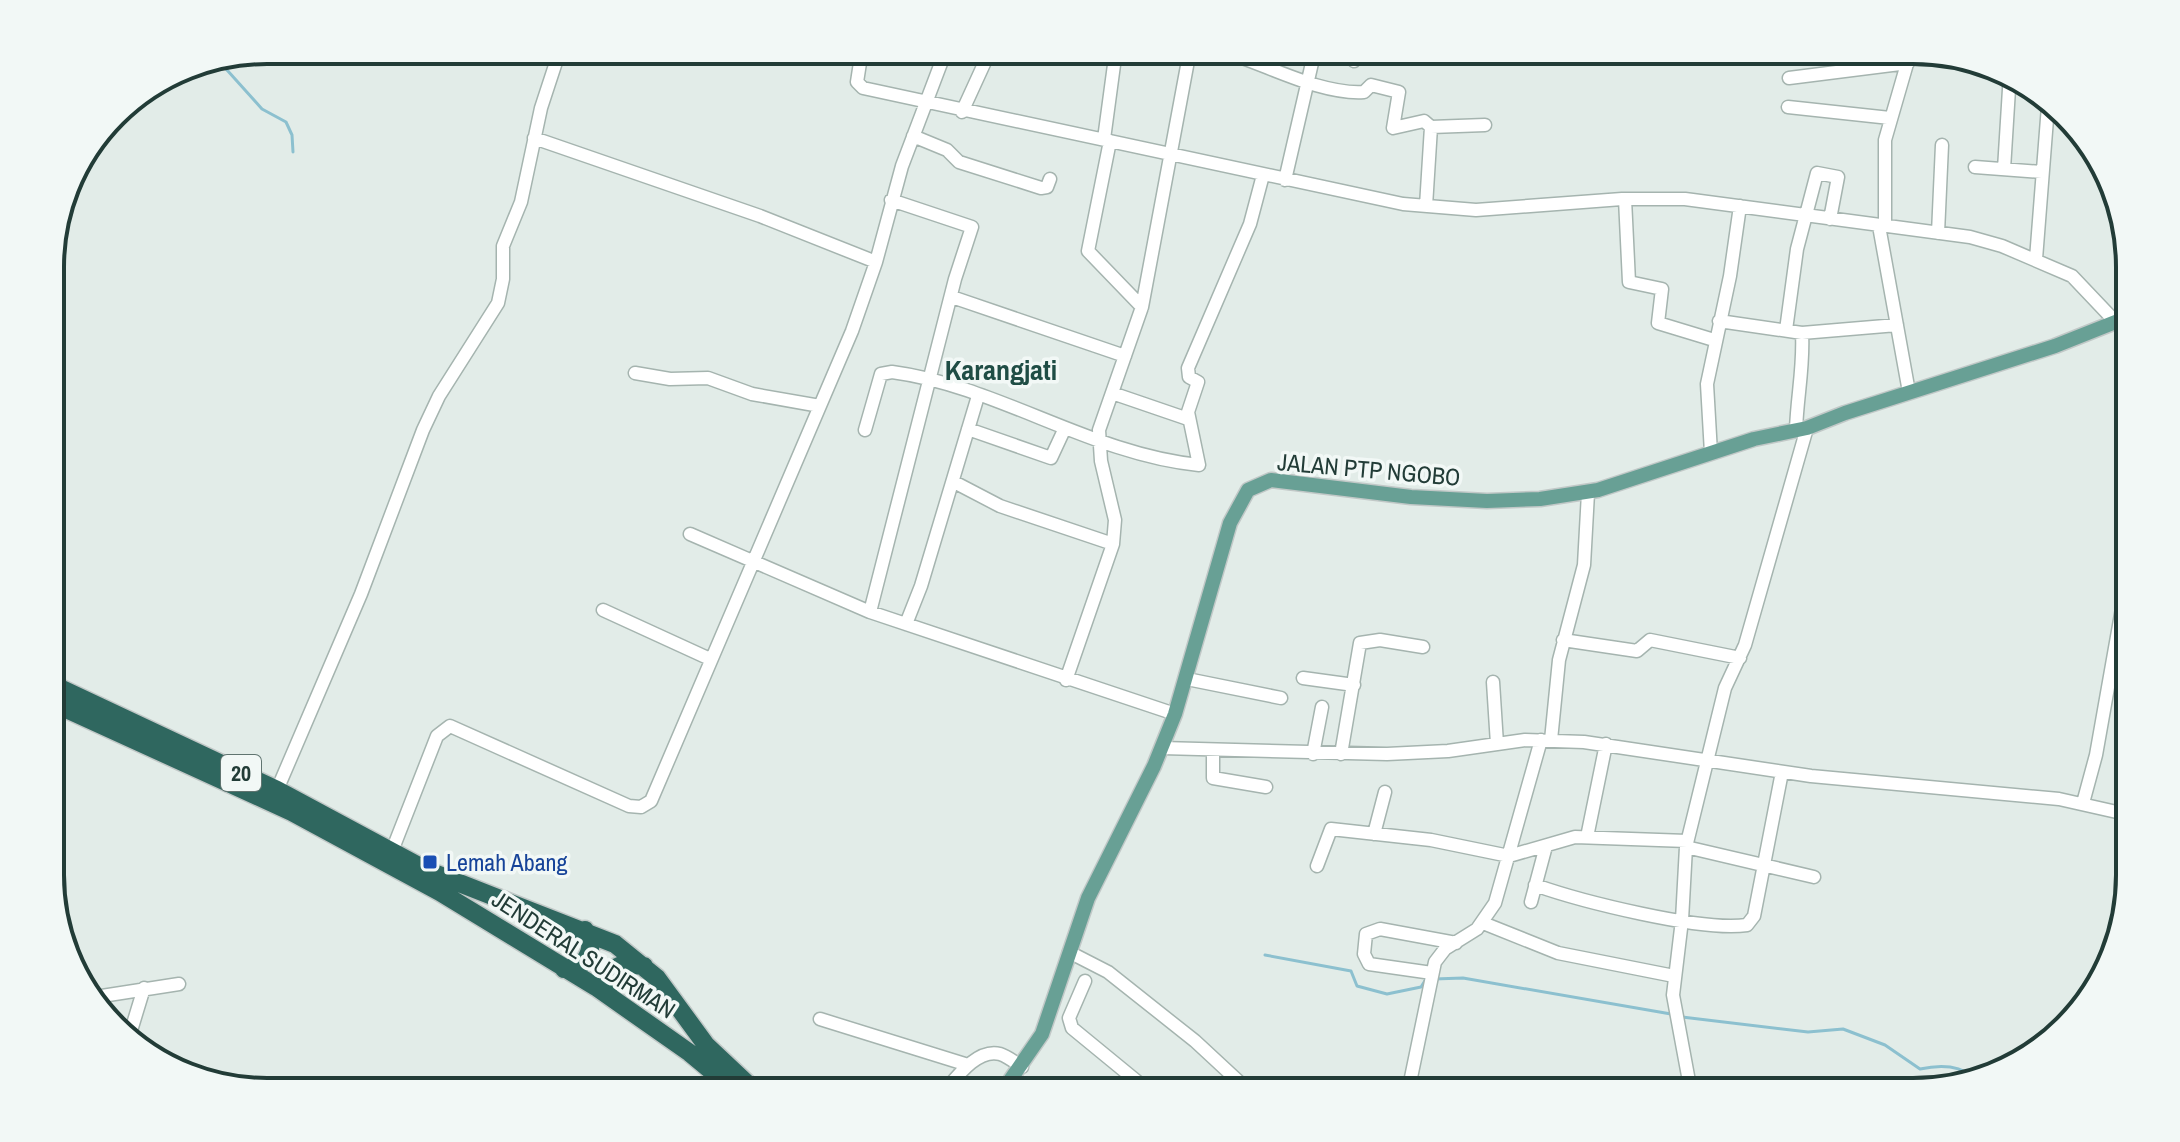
<svg xmlns="http://www.w3.org/2000/svg" width="2180" height="1142" font-family="'Archivo Narrow',sans-serif">
<rect width="100%" height="100%" fill="#e2ece8"/>
<g fill="none" stroke-linecap="round" stroke-linejoin="round">
<path stroke="#8cc0cf" stroke-width="3" d="M 218,60 L 262,109 L 286,122 L 292,135 L 293,152
M 1265,955 L 1351,971 L 1357,986 L 1387,994 L 1421,987 L 1426,979
M 1434,979 L 1463,978 L 1671,1014
M 1682,1017 L 1808,1032 L 1843,1029 L 1885,1045 L 1920,1069 C 1938,1065 1957,1064 1972,1076"/>
<g stroke="#a5b4af" stroke-width="15">
<path id="minor" d="M 862,50 L 857,82 L 863,88 L 1403,204 L 1476,210 L 1622,199 L 1685,199 L 1970,237 L 2002,246 L 2072,276 L 2128,335
M 1218,50 C 1263,62 1318,95 1364,92 L 1371,85 L 1399,92 L 1393,128 L 1424,121 L 1431,127 L 1426,206
M 1354,61 L 1356,50
M 1789,78 L 1908,63
M 1788,107 L 1890,118
M 962,112 L 989,53
M 1431,127 L 1485,125
M 913,136 L 947,150 L 959,162 L 1041,188 L 1047,187 L 1050,179
M 534,138 L 760,216 L 876,262
M 1104,139 L 1116,50
M 1110,141 L 1088,251 L 1142,307
M 1975,167 L 2042,172
M 2004,169 L 2010,73
M 1285,180 L 1315,50
M 1625,199 L 1629,282 L 1662,289 L 1658,323 L 1714,340
M 1879,226 L 1909,392
M 1885,226 L 1885,140 L 1911,50
M 1938,233 L 1942,145
M 2036,259 L 2048,106
M 952,297 L 1125,356
M 1719,321 L 1802,333 L 1897,325
M 1786,330 L 1797,249 L 1817,173 L 1838,177 L 1830,219
M 635,373 L 670,379 L 708,378 L 752,394 L 820,406
M 1112,393 L 1188,419
M 968,429 L 1051,458 L 1064,430
M 865,430 L 881,374 L 892,372 C 998,386 1090,454 1199,465 L 1188,412 L 1198,382 L 1189,377 L 1188,368 L 1250,224 L 1263,175
M 1796,430 C 1797,397 1804,366 1802,333
M 1711,453 L 1707,384 L 1730,276 L 1740,206
M 954,482 L 1000,506 L 1113,544
M 690,534 L 870,612 L 1175,714
M 603,610 L 710,659
M 870,612 L 955,279 L 972,227 L 891,200
M 906,624 L 921,586 L 978,396
M 1563,640 L 1637,651 L 1650,640 L 1740,658
M 2111,671 L 2129,677
M 1303,678 L 1354,685
M 1187,679 L 1281,698
M 1066,680 L 1113,544 L 1115,520 L 1101,461 L 1099,430 L 1142,307 L 1190,50
M 1493,682 L 1497,744
M 1551,740 L 1559,660 L 1584,565 L 1588,493
M 1162,748 L 1387,754 L 1448,751 L 1525,740 L 1584,742 L 1811,776 L 2059,799 L 2130,815
M 1213,751 L 1213,778 L 1266,787
M 1313,754 L 1322,707
M 1341,754 L 1360,643 L 1380,640 L 1423,647
M 277,790 L 361,594 L 423,430 L 439,396 L 498,303 L 503,279 L 503,246 L 521,202 L 541,108 L 560,50
M 2083,803 L 2096,755 L 2129,569
M 1374,834 L 1385,792
M 1587,837 L 1606,744
M 1686,847 L 1814,877
M 392,851 L 437,736 L 450,726 L 629,806 L 641,807 L 651,801 L 852,331 L 876,262 L 902,166 L 946,50
M 1317,866 L 1331,829 L 1431,840 L 1509,856 L 1575,837 L 1687,841
M 1535,885 C 1580,901 1702,932 1747,925 L 1754,916 L 1782,772
M 1531,902 L 1546,846
M 1483,923 L 1558,953 L 1674,976
M 1069,952 L 1108,972 L 1195,1041 L 1250,1092
M 1432,973 L 1369,964 L 1364,954 L 1366,934 L 1380,929 L 1456,943
M 1085,981 L 1069,1018 L 1072,1028 L 1150,1092
M 89,998 L 179,984
M 820,1019 L 968,1065
M 130,1034 L 144,988
M 1410,1081 L 1447,1092
M 944,1092 C 956,1078 977,1048 1000,1054 C 1007,1056 1016,1063 1022,1067
M 1408,1092 L 1435,962 L 1445,949 L 1477,929 L 1495,903 L 1541,740
M 1691,1092 L 1673,995 L 1682,920 L 1686,847 L 1725,688 L 1745,645 L 1807,428"/>
</g>
<g stroke="#c1c8c7" stroke-width="17">
<path id="major" d="M 1002,1092 L 1042,1034 L 1088,898 L 1154,766 L 1175,714 L 1230,523 L 1248,490 L 1271,480 L 1411,497 L 1487,501 L 1540,499 L 1598,490 L 1754,439 L 1807,428 L 1845,413 L 2055,346 L 2128,317"/>
</g>
<g stroke="#c1c8c7" stroke-width="21">
<path id="highway" d="M 51,684 L 277,790 L 426,870 L 615,944 L 657,978 L 706,1045 L 756,1092
M 51,702 L 292,812 L 440,892 L 596,987 L 690,1053 L 737,1092
M 564,969 L 580,966 C 592,954 593,944 585,930
M 609,996 L 607,985 L 611,970 L 623,964 L 644,966"/>
</g>
<use href="#minor" stroke="#fff" stroke-width="12"/>
<use href="#major" stroke="#68a095" stroke-width="14"/>
<use href="#highway" stroke="#2f675f" stroke-width="18"/>
</g>
<rect fill="#1a4fb4" stroke="#f2f8f6" stroke-width="3" x="422" y="854" width="16" height="16" rx="4"/>
<g text-anchor="middle" dominant-baseline="central" stroke-width="7" stroke-linejoin="round" paint-order="stroke">
<rect fill="#f2f8f6" stroke="#607470" stroke-width="2" x="221" y="755" width="40" height="36" rx="6"/>
<g font-size="22" font-weight="bold" fill="#223c37">
<text x="241" y="773">20</text>
</g>
<g font-size="24" fill="#223c37" stroke="#f2f8f6">
<text transform="translate(1369 469) rotate(5)">JALAN PTP NGOBO</text>
<text transform="translate(584 954) rotate(33)">JENDERAL SUDIRMAN</text>
</g>
<g font-size="24" fill="#164399" stroke="#f2f8f6" text-anchor="start">
<text x="446" y="862">Lemah Abang</text>
</g>
<g font-size="28" font-weight="bold" fill="#1f4d45" stroke="#f2f8f6">
<text x="1001" y="370">Karangjati</text>
</g>
</g>
<path d="M0 0H2180V1142H0ZM267 64H1913A203 203 0 0 1 2116 267V875A203 203 0 0 1 1913 1078H267A203 203 0 0 1 64 875V267A203 203 0 0 1 267 64Z" fill="#f2f8f6" fill-rule="evenodd"/>
<path fill="none" stroke="#223c37" stroke-width="4" d="M267 64H1913A203 203 0 0 1 2116 267V875A203 203 0 0 1 1913 1078H267A203 203 0 0 1 64 875V267A203 203 0 0 1 267 64Z"/>
</svg>
